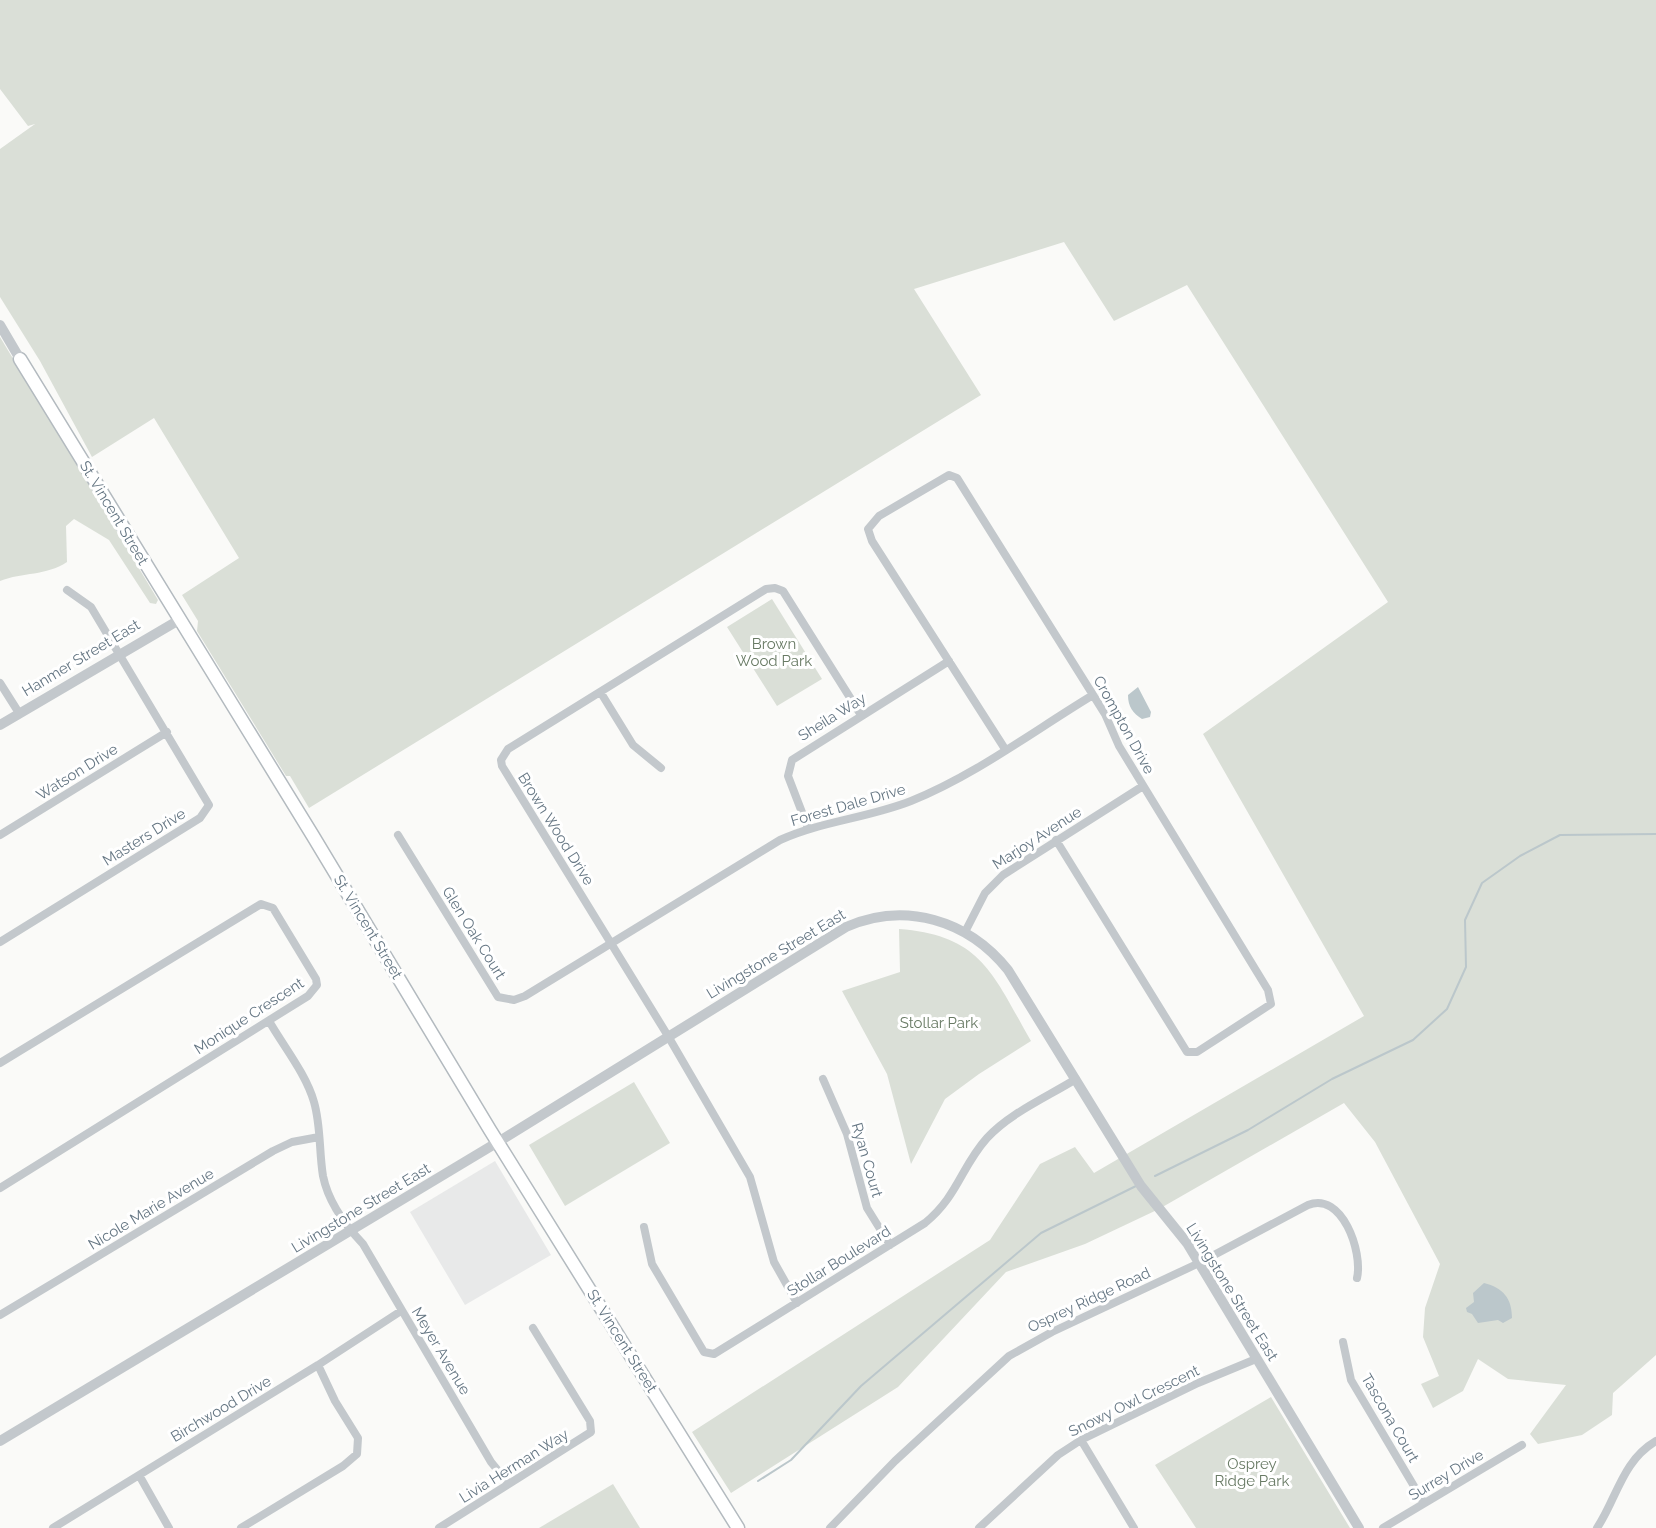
<svg xmlns="http://www.w3.org/2000/svg" width="1656" height="1528" font-family="Raleway,sans-serif">
<rect width="100%" height="100%" fill="#fafaf8"/>
<path fill="#e8e9e9" d="M 495,1161 L 551,1255 L 465,1305 L 410,1212 Z"/>
<path fill="#dadfd7" d="M 0,0 L 1656,0 L 1656,1355 L 1613,1393 L 1612,1415 L 1582,1435 L 1538,1444 L 1530,1434 L 1566,1385 L 1508,1379 L 1478,1359 L 1463,1391 L 1433,1408 L 1421,1384 L 1439,1376 L 1423,1337 L 1425,1308 L 1440,1264 L 1375,1142 L 1344,1103 L 1159,1209 L 1085,1244 L 1006,1272 L 898,1387 L 731,1493 L 692,1432 L 990,1240 L 1040,1164 L 1075,1147 L 1094,1173 L 1364,1016 L 1203,734 L 1388,602 L 1187,285 L 1114,321 L 1064,242 L 914,289 L 981,395 L 309,808 L 290,776 L 286,776 L 197,631 L 198,621 L 182,595 L 239,558 L 154,418 L 92,457 L 40,361 L 0,297 L 0,149 L 35,124 L 28,126 L 0,89 Z
M 0,337 L 158,600 L 156,604 L 150,603 L 109,540 L 74,519 L 66,526 L 67,562 C 46,576 23,572 0,581 Z
M 772,599 L 822,679 L 777,706 L 727,627 Z
M 899,929 C 983,935 994,977 1031,1041 L 979,1074 L 945,1099 L 911,1164 L 887,1074 L 842,991 L 900,972 Z
M 634,1082 L 670,1143 L 565,1206 L 529,1145 Z
M 1271,1397 L 1350,1528 L 1196,1528 L 1155,1465 Z
M 613,1484 L 640,1528 L 539,1528 Z"/>
<path fill="#bbc7cb" d="M 1138,687 L 1151,712 L 1150,717 L 1142,719 C 1133,713 1128,707 1128,695 Z
M 1484,1283 C 1503,1288 1512,1298 1512,1318 L 1503,1323 L 1498,1320 L 1478,1323 L 1472,1314 L 1467,1312 L 1466,1308 L 1474,1302 L 1473,1293 Z"/>
<g fill="none" stroke-linecap="round" stroke-linejoin="round">
<path stroke="#bbc7cb" stroke-width="2" d="M 1155,1176 L 1248,1130 L 1332,1079 L 1413,1040 L 1447,1009 L 1466,967 L 1465,920 L 1482,883 L 1520,856 L 1560,835 L 1656,834
M 758,1481 L 791,1460 L 861,1386 L 1041,1233 L 1136,1186"/>
<g stroke="#b3babf" stroke-width="15">
<path id="secondary" d="M 20,359 L 313,836 L 490,1130 L 738,1528"/>
</g>
<path stroke="#c3c8cc" stroke-width="8" d="M 0,683 L 19,713
M 601,693 L 633,745 L 661,768
M 1005,749 L 872,541 L 868,529 L 879,516 L 949,475 L 957,478 L 1105,714 L 1119,746 L 1268,990 L 1271,1004 L 1197,1052 L 1187,1052 L 1056,840
M 808,828 L 788,776 L 792,760 L 949,661
M 0,835 L 167,732
M 398,835 L 498,997 L 514,1000 L 525,996 L 780,840 C 822,821 868,818 911,801 C 974,776 1035,730 1093,695
M 965,932 L 985,893 L 1003,875 L 1143,786
M 0,942 L 200,818 L 209,805 L 91,607 L 67,590
M 269,1021 C 284,1047 306,1074 314,1102 C 321,1126 319,1152 323,1176 C 328,1201 346,1226 363,1244 L 491,1462 L 509,1484
M 0,1063 L 261,904 L 273,908 L 316,979 L 317,985 L 308,996 L 0,1188
M 823,1079 L 847,1134 L 867,1208 L 890,1245
M 644,1227 L 652,1264 L 704,1352 L 714,1354 L 925,1223 C 958,1196 961,1167 987,1138 C 1010,1113 1047,1097 1076,1079
M 797,1303 L 774,1262 L 750,1177 L 668,1036 L 502,766 L 501,760 L 508,749 L 766,589 L 775,588 L 783,591 L 861,715
M 0,1315 L 273,1151 L 292,1142 L 319,1137
M 1343,1342 L 1351,1380 L 1424,1503
M 1081,1440 L 1134,1528
M 139,1475 L 169,1528
M 53,1528 L 318,1365 L 401,1311
M 241,1528 L 343,1466 L 357,1454 L 358,1438 L 335,1401 L 318,1365
M 439,1528 L 591,1432 L 590,1421 L 533,1328
M 830,1528 L 895,1461 L 1009,1356 L 1052,1332 L 1199,1263 L 1308,1205 C 1342,1191 1363,1252 1357,1278
M 979,1528 L 1058,1455 L 1081,1440 L 1198,1383 L 1256,1359
M 1383,1528 L 1522,1445
M 1597,1528 C 1617,1498 1622,1461 1656,1441"/>
<path stroke="#c3c8cc" stroke-width="10" d="M 0,325 L 20,359
M 0,725 L 179,620
M 0,1441 L 498,1142 L 846,927 C 905,901 968,920 1008,970 L 1141,1186 L 1187,1243 L 1359,1528"/>
<use href="#secondary" stroke="#fff" stroke-width="12"/>
</g>
<g text-anchor="middle" dominant-baseline="central" stroke-width="6" stroke-linejoin="round" paint-order="stroke">
<g font-size="15" fill="#657683" stroke="#fff">
<text transform="translate(114 513) rotate(59)">St. Vincent Street</text>
<text transform="translate(81 658) rotate(-31)">Hanmer Street East</text>
<text transform="translate(832 717) rotate(-32)">Sheila Way</text>
<text transform="translate(1124 725) rotate(61)">Crompton Drive</text>
<text transform="translate(77 772) rotate(-32)">Watson Drive</text>
<text transform="translate(848 805) rotate(-16)">Forest Dale Drive</text>
<text transform="translate(556 829) rotate(58)">Brown Wood Drive</text>
<text transform="translate(144 837) rotate(-32)">Masters Drive</text>
<text transform="translate(1037 838) rotate(-33)">Marjoy Avenue</text>
<text transform="translate(368 927) rotate(59)">St. Vincent Street</text>
<text transform="translate(474 933) rotate(58)">Glen Oak Court</text>
<text transform="translate(776 954) rotate(-31)">Livingstone Street East</text>
<text transform="translate(249 1016) rotate(-33)">Monique Crescent</text>
<text transform="translate(867 1160) rotate(74)">Ryan Court</text>
<text transform="translate(361 1208) rotate(-31)">Livingstone Street East</text>
<text transform="translate(151 1209) rotate(-31)">Nicole Marie Avenue</text>
<text transform="translate(839 1261) rotate(-32)">Stollar Boulevard</text>
<text transform="translate(1232 1292) rotate(58)">Livingstone Street East</text>
<text transform="translate(1089 1300) rotate(-25)">Osprey Ridge Road</text>
<text transform="translate(622 1341) rotate(58)">St. Vincent Street</text>
<text transform="translate(441 1351) rotate(59)">Meyer Avenue</text>
<text transform="translate(1134 1401) rotate(-26)">Snowy Owl Crescent</text>
<text transform="translate(221 1409) rotate(-31)">Birchwood Drive</text>
<text transform="translate(1390 1418) rotate(60)">Tascona Court</text>
<text transform="translate(514 1466) rotate(-32)">Livia Herman Way</text>
<text transform="translate(1446 1475) rotate(-31)">Surrey Drive</text>
</g>
<g font-size="15" fill="#687a64" stroke="#fff">
<text x="774" y="644">Brown<tspan x="774" dy="17">Wood Park</tspan></text>
<text x="939" y="1023">Stollar Park</text>
<text x="1252" y="1464">Osprey<tspan x="1252" dy="17">Ridge Park</tspan></text>
</g>
</g>
</svg>
